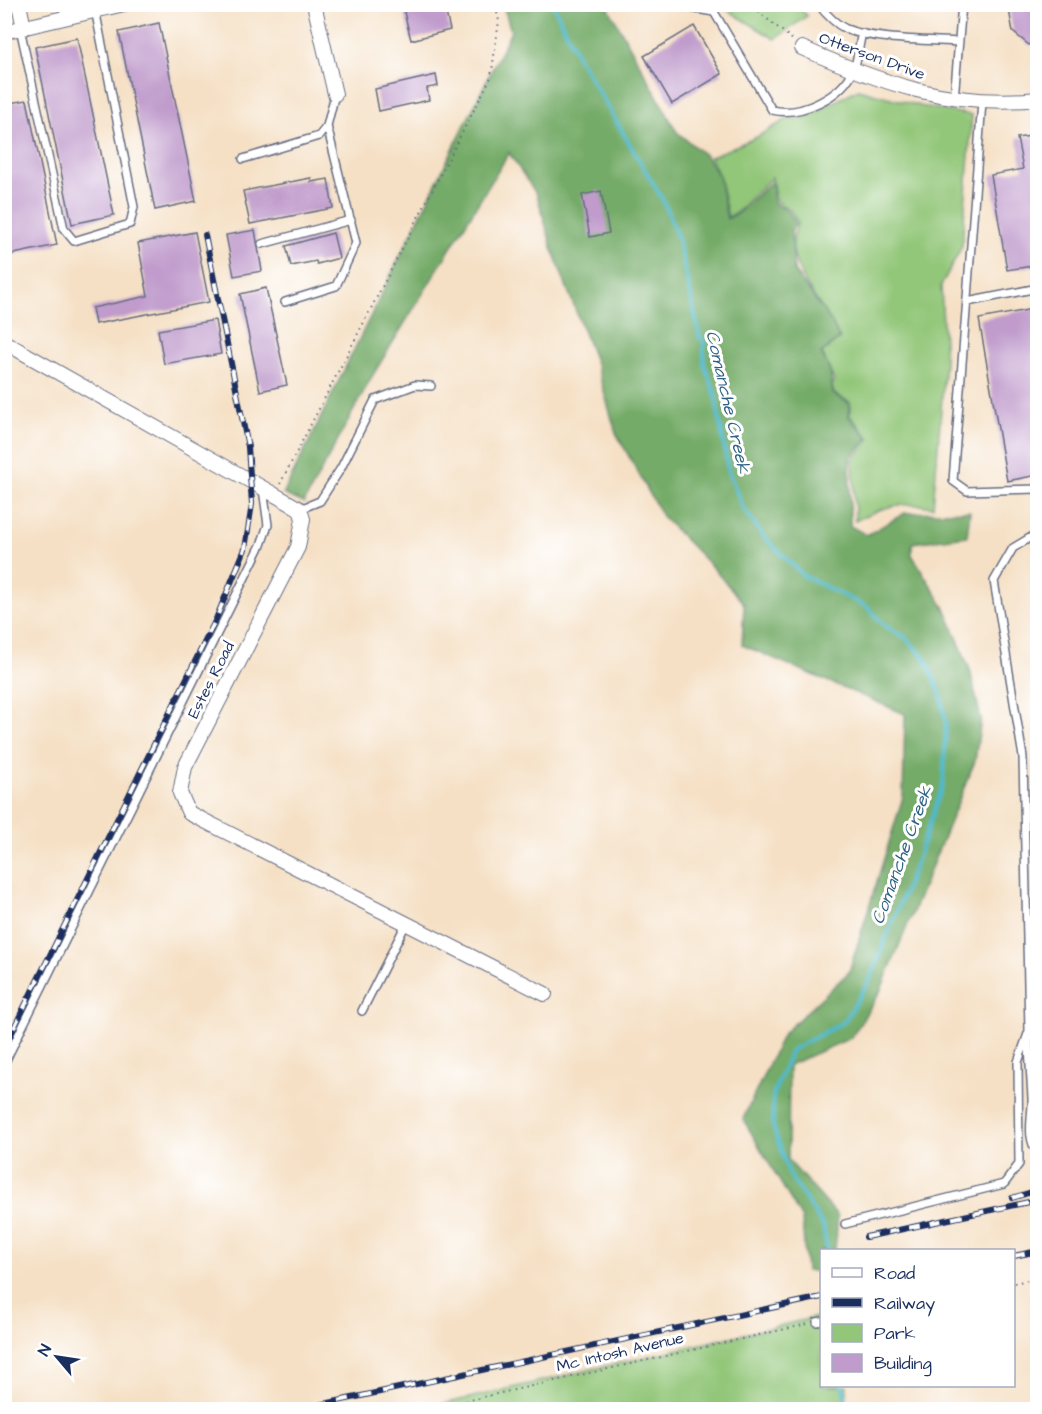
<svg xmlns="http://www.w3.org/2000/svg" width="1042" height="1414" font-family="'Architects Daughter',sans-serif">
<rect width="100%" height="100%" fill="#fff"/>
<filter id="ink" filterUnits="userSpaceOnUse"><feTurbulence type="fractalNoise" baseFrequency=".0167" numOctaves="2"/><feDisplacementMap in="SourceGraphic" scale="12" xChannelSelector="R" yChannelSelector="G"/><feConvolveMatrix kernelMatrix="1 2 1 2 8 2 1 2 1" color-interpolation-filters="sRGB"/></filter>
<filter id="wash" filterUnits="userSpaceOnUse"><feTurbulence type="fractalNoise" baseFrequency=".008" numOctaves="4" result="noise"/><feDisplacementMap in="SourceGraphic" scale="24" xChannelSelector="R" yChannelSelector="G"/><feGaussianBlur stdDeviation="1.35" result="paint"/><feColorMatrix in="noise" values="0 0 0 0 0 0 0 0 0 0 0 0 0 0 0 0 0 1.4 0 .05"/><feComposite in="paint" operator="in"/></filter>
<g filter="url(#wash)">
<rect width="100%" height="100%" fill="#f5e0c5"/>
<path fill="#92c678" stroke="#567a6b" stroke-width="1.5" d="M 719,5 L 797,5 L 807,16 L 775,39 Z
M 858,89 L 920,106 L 972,115 L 962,246 L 941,286 L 945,362 L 933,507 C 900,501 885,506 855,521 L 853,459 L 870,438 L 850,416 L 850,402 L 834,394 L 832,386 L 834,381 L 822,352 L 840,339 C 825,304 777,263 798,223 L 790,210 L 776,201 L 772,177 L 736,213 L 728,217 L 719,176 L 710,157 L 757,137 L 787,119 L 808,116 Z
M 821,1316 L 822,1386 L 847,1386 L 846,1409 L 417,1410 Z"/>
<path fill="#75ab68" stroke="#486d63" stroke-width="1.5" d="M 503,5 L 607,5 L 677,132 L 707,157 L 719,176 L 727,219 L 737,214 L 772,181 L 774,203 L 788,211 L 796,224 L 791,230 L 794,271 L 831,321 L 839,339 L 821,353 L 830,371 L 833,394 L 849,403 L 849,417 L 868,438 L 850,458 L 850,526 L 867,535 L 905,513 L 970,511 L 967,536 L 912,543 L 912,555 L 946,610 L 970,670 L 981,719 L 975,761 L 880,992 L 851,1038 L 789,1065 L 788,1160 L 838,1216 L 835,1250 L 822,1250 L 821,1271 L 806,1271 L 802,1219 L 743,1119 L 783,1034 L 849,972 L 903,797 L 905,714 L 742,645 L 744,604 L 714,569 L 662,516 L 616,433 L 596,364 L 553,251 L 537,195 L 509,153 L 371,378 L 304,503 L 283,494 L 511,31 Z"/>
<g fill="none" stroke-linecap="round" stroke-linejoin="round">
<path stroke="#4fbacb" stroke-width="4" d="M 553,4 L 579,59 L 664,202 L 678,239 L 700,338 L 704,341 L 704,364 L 715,394 L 728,470 L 743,508 L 763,536 L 804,576 L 867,607 L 885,626 L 905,637 L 925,658 L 941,695 L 946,726 L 943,784 L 917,860 L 870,979 L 844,1022 L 791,1050 L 773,1095 L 773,1126 L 789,1174 L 823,1226 L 827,1250
M 842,1386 L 849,1410"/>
</g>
<g id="blocks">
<path fill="#c09bcc" d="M 402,4 L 444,4 L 450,30 L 411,40 Z
M 1008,4 L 1038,4 L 1038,43 L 1029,45 L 1013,32 Z
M 159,23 L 196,201 L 155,210 L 119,32 Z
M 694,26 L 722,74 L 672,104 L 644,56 Z
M 77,38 L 114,215 L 72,224 L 35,47 Z
M 436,75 L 438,86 L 427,88 L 429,100 L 379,111 L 375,89 Z
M 27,100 L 57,245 L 4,256 L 4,104 Z
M 1038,135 L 1038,265 L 1007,270 L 991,175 L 1023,169 L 1017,138 Z
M 311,178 L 311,182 L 328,179 L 333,208 L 250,224 L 243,191 Z
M 601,191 L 609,233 L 590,237 L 582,195 Z
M 255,230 L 262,271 L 234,276 L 226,235 Z
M 195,232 L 209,302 L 95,324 L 92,308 L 148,296 L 138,243 Z
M 333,233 L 339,258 L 317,264 L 316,261 L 291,266 L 286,246 Z
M 266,288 L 287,385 L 260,391 L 240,294 Z
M 1038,308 L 1038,475 L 1007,481 L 979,319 Z
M 215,320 L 221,354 L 164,364 L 158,330 Z"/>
</g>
</g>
<g filter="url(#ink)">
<use href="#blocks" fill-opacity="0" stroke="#676d82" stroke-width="1.5"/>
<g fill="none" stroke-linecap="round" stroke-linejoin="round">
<g stroke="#676d82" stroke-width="10">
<path id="lane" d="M 666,4 L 714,12 L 772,110 C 800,117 842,97 854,69 C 858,58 859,44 862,33
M 818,4 C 826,14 835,24 846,29 C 873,40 928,40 959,42
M 20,28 L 64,229 L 74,241 L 130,224 L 134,207 L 95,9
M 954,99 L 962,4
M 982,102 L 953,481 L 967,491 L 1038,489
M 243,159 L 319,136 L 327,126 L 335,94
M 262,244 L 351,220
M 285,302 L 336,286 L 356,243 L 327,126
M 967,302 L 1038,288
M 300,509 L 320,501 L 341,468 L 375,400 L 415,385 L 431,386
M 362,1011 L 407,922
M 1029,1037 C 1029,1058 1031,1077 1032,1098 C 1033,1116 1025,1138 1038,1153
M 4,1064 L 261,545 L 268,525 L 263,489
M 845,1224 L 1004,1184 L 1019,1164 L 1018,1062 L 1029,1031 L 1023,757 L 994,581 L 1013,548 L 1038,533
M 817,1322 L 822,1321"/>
</g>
<g stroke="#676d82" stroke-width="16">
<path id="street" d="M 19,4 L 24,28
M 314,4 L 335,94
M 4,32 L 124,4
M 802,48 C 881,83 950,108 1038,99
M 4,342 L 300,509 L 303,519 L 298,547 L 185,767 L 180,793 L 189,813 L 545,994"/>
</g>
<path stroke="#676d82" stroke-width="2" stroke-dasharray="1.5 4.5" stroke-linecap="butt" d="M 586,4 L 592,8 L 602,4
M 749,4 L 793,40
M 280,484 L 491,77 L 499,21 L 495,4
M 1014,1283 L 1038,1278
M 425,1410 L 808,1324"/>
<use href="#lane" stroke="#fff" stroke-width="7"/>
<use href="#street" stroke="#fff" stroke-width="14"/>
<g stroke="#1b2f5e" stroke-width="6">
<path id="rail" d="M 4,1048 L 216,619 L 245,549 L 252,504 L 248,447 L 205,235
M 1012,1198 L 1038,1190
M 866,1237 L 1038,1200
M 1014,1256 L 1038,1251
M 296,1410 L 822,1297"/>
</g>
<use href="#rail" stroke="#fff" stroke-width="4" stroke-dasharray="11" stroke-linecap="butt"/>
</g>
</g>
<g text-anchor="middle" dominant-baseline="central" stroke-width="6" stroke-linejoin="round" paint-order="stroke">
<g font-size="16" fill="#1b2f5e" stroke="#fff">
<text transform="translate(872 56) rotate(20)">Otterson Drive</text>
<text transform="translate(211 680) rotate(-63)">Estes Road</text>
<text transform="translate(620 1352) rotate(-13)">Mc Intosh Avenue</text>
</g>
<g font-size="18" font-style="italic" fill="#2d6084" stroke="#fff">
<text transform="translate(728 402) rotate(77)">Comanche Creek</text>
<text transform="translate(902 855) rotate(-70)">Comanche Creek</text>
</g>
</g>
<rect width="1042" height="1414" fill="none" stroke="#fff" stroke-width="24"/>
<rect x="820" y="1249" width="195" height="138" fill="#ffffff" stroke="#a4acbf" stroke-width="1.5"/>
<rect x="832" y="1268" width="30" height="9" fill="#ffffff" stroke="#a4acbf" stroke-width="1.5"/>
<text x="874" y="1279" font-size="18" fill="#1b2f5e">Road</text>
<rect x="832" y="1298" width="30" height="9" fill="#1b2f5e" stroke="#a4acbf" stroke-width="1.5"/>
<text x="874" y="1309" font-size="18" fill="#1b2f5e">Railway</text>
<rect x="832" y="1324" width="30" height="18" fill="#92c678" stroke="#a4acbf" stroke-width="1.5"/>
<text x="874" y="1339" font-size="18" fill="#1b2f5e">Park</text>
<rect x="832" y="1354" width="30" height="18" fill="#c09bcc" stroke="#a4acbf" stroke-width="1.5"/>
<text x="874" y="1369" font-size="18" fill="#1b2f5e">Building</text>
<g transform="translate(57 1357) rotate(299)" stroke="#ffffff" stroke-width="4.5" paint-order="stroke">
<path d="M0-4.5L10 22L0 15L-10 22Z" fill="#1b2f5e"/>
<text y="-9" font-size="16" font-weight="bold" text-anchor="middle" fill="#1b2f5e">N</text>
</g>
</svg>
